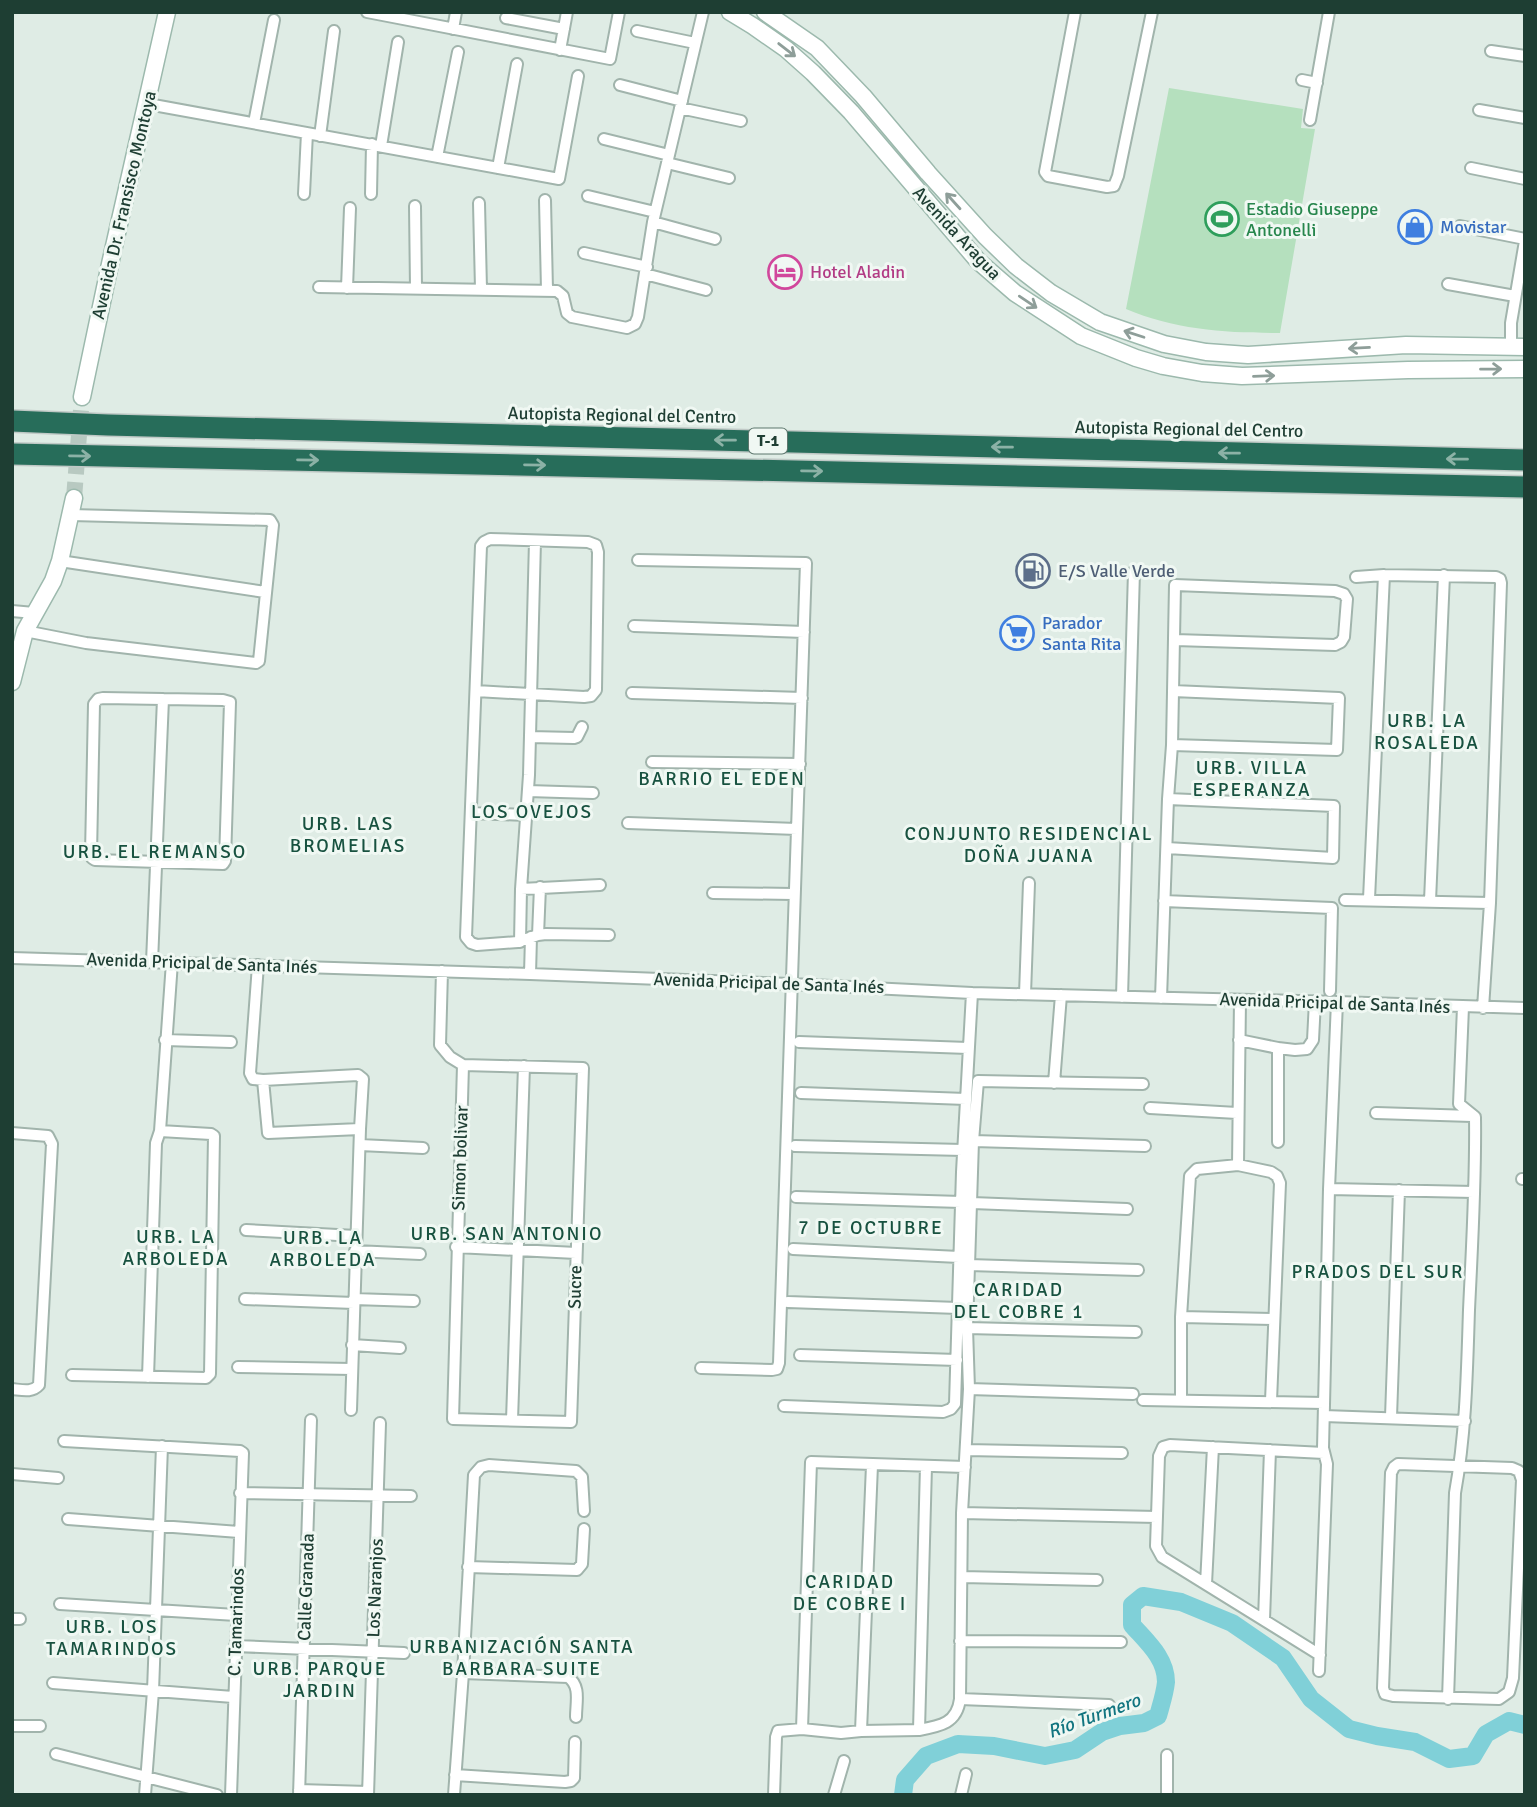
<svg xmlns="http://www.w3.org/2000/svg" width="1537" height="1807" font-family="Signika,sans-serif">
<rect width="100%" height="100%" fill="#dfece5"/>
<path fill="#b5e0be" d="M 1169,88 L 1303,109 L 1301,128 L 1315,129 L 1280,333 C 1227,333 1175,330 1126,309 Z"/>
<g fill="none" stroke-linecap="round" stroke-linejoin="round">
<path stroke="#80d0d8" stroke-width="18" d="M 903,1795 L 905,1780 L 926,1756 L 958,1744 L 994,1746 L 1045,1756 L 1075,1750 L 1102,1732 L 1120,1726 L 1144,1723 L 1158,1716 C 1161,1705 1165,1693 1166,1682 C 1166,1658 1147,1642 1132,1625 L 1132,1605 L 1143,1596 L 1181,1602 L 1232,1623 L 1283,1658 L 1311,1699 L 1349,1729 L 1377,1736 L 1415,1742 L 1449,1759 L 1473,1756 L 1486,1734 L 1509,1721 L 1525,1725"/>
<path stroke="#b8c9c1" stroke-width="16" stroke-dasharray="16 8" stroke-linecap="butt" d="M 74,498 L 82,397"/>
<g stroke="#a1b4ac" stroke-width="14">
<path id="street" d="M 367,12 L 610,59 L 619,12
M 1075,12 L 1045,172 L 1048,176 L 1107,187 L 1114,186 L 1118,176 L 1152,12
M 506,18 L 564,29
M 453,29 L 456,12
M 637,31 L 695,43
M 560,50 L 567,12
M 1491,51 L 1525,56
M 1302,80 L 1317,83
M 620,85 L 682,101
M 148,104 L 559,179 L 578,76
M 680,108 L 741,121
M 1479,110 L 1525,118
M 1310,120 L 1329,12
M 254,123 L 274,20
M 320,136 L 334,31
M 604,139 L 669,155
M 381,146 L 398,42
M 437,157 L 458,52
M 667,163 L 729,178
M 498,168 L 517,64
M 1471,168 L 1525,179
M 304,194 L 307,133
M 371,194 L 372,144
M 588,196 L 655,212
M 545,200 L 547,290
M 479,203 L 481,289
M 415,206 L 416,288
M 653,222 L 715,239
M 1460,226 L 1525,239
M 584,253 L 647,267
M 645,274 L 706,290
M 1448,284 L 1515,296
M 319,287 L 557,291 L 563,296 L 567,313 L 572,317 L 627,328 L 635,324 L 638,317 L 653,222 L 703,12
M 347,288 L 350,208
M 1511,346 L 1511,323 L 1525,241
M 638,560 L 806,563 L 779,1363 L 777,1369 L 772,1370 L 701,1368
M 60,561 L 265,592
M 1356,577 L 1384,575 L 1496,577 L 1500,579 L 1501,583 L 1490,903 L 1483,1008
M 12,611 L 34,613
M 634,626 L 804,632
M 25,631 L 86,643 L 256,663 L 259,661 L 273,525 L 270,520 L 71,515
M 476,691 L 584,697 L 591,696 L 596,690 L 598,552 L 596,545 L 588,542 L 490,539 L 484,542 L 481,546 L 466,937 L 471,943 L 477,945 L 518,942 L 538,935 L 546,934 L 609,935
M 632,693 L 802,698
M 103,698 L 223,700 L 230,702 L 225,861 L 223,864 L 95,860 L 92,858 L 91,854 L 94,704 L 98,699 Z
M 530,737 L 574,738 L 577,737 L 582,727
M 1172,745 L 1337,750 L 1339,698 L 1173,691
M 652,762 L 800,764
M 528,791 L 593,793
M 471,813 L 526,815
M 628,823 L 797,829
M 1167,848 L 1333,858 L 1334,806 L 1168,799
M 521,889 L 600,885
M 713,893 L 793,894
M 1369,899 L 1384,575
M 1345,900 L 1490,903
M 1164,901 L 1332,908 L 1330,991
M 1430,901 L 1444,575
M 538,935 L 540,887
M 520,942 L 521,889 L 529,775 L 535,541
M 12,958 L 530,974 L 791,984 L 972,993 L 1337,1002 L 1525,1008
M 152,962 L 163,699
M 258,965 L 250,1073 L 253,1079 L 263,1080 L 358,1075 L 363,1079 L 360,1129 L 351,1410
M 442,971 L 440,1045 L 450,1057 L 463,1065 L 583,1068 L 571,1422 L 453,1419 L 463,1065
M 530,974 L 531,937
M 1025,994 L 1029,883
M 1122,997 L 1134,571
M 1161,998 L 1168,799 L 1172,745 L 1175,585 L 1335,591 L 1344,594 L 1347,599 L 1344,637 L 1341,642 L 1335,645 L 1175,640
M 165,1040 L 231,1042
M 1239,1040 L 1278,1048 L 1278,1142
M 799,1042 L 968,1048
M 1278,1048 L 1295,1050 L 1307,1049 L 1313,1040 L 1315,1001
M 263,1080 L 268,1133 L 360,1129
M 1054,1083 L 1061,995
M 801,1093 L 966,1099
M 1150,1108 L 1237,1113
M 1376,1113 L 1472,1116
M 12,1133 L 48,1136 L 52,1144 L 39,1385 C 32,1393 22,1390 12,1389
M 973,1141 L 1145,1146
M 360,1145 L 423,1148
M 795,1146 L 963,1150
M 1238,1165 L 1240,1000
M 1522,1179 L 1525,1179
M 1329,1189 L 1337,1002
M 796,1197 L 961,1202
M 972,1203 L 1127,1209
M 246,1230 L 356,1236
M 456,1247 L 576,1253
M 793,1249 L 959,1257
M 355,1251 L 420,1254
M 969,1265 L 1138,1270
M 245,1299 L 354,1303
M 354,1299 L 414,1301
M 788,1302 L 958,1308
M 1181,1317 L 1274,1319
M 967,1328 L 973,1141 L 978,1081 L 1143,1084
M 352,1345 L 400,1348
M 800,1355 L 957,1360
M 238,1367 L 352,1369
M 72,1375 L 206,1378 L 210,1374 L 214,1136 L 211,1134 L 160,1131
M 148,1377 L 156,1143 L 160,1131 L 172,962
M 969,1389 L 1133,1394
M 1143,1400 L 1324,1403
M 1181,1400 L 1181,1317 L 1190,1176 L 1197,1169 L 1238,1165 L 1271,1172 L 1277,1176 L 1280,1183 L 1271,1401
M 784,1406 L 943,1412 L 951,1409 L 955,1404 L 962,1172 L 972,993
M 1324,1416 L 1465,1421
M 1391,1417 L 1399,1190
M 512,1420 L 524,1066
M 64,1441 L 240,1451 L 243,1453 L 231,1795
M 966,1450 L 1122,1453
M 1398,1464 L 1512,1468 L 1519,1471 L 1522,1480 L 1513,1678 L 1509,1692 L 1499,1699 L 1393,1696 L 1385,1694 L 1383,1688 L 1391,1473 L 1394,1467 Z
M 926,1466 L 919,1730 L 861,1731 L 841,1733 L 802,1729 L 811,1462 L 965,1467
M 12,1474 L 58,1478
M 240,1493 L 411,1496
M 962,1513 L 1157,1517
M 68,1519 L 239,1532
M 468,1567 L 577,1570 L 582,1564 L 584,1529
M 962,1577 L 1097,1580
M 1206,1584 L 1213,1447
M 60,1604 L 236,1615
M 12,1619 L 20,1619
M 1264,1620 L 1270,1450
M 960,1641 L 1121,1642
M 235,1646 L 404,1653
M 1320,1655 L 1162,1557 L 1156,1546 L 1159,1456 L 1163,1447 L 1170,1445 L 1324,1453
M 1319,1671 L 1327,1464 L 1323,1448 L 1329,1189 L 1474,1192
M 463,1673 L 568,1677 C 581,1686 576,1702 576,1717
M 53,1683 L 233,1697
M 960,1699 L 1109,1705
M 1448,1699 L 1455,1493 C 1466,1432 1467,1371 1469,1310 C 1472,1246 1476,1181 1475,1117 L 1459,1104 L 1463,1007
M 12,1726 L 40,1726
M 919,1730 C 941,1726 957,1723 960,1699 L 962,1513 L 969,1389 L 967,1328 L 1136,1332
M 861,1731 L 872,1465
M 56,1754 L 217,1795
M 1167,1755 L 1167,1795
M 455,1775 L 565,1782 L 571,1781 L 574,1778 L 575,1742
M 299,1790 L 368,1792
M 145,1795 L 153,1691 L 162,1446
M 299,1795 L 311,1420
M 368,1795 L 380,1423
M 454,1795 L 463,1673 L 474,1475 L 481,1467 L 489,1465 L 576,1471 L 582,1477 L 584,1511
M 774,1795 L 776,1737 L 778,1731 L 802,1729
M 834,1795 L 844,1761
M 961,1795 L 966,1774"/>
</g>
<g stroke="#9cb9ad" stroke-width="19">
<path id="secondary" d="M 730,12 L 753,26 L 786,49 L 813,73 L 851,112 L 978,261 L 1015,293 L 1081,336 L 1136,358 L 1163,366 L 1202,373 L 1242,376 L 1408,370 L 1525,369
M 765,12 L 817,48 L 863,96 L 928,173 L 985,236 L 1016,266 L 1051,293 L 1100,322 L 1164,344 L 1206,352 L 1248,355 L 1406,345 L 1525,347
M 82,397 L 110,264 L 167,12
M 12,682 L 25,631 L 53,581 L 60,561 L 74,498"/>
</g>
<g stroke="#c0c9c6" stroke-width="24">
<path id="highway" d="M 12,421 L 108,425 L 1525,460
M 12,454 L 1525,487"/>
</g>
<use href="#street" stroke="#fff" stroke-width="10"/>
<use href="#secondary" stroke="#fff" stroke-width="16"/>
<use href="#highway" stroke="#276d5a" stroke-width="21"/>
</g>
<defs><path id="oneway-shaft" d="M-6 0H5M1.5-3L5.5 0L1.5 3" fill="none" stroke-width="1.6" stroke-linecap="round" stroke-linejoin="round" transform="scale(1.75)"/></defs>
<g stroke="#8e9e99">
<use href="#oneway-shaft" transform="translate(787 50) rotate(38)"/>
<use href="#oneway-shaft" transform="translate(953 201) rotate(-132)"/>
<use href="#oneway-shaft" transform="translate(1028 302) rotate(34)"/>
<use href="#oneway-shaft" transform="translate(1134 334) rotate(-162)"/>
<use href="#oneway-shaft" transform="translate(1359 348) rotate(177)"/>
<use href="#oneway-shaft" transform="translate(1491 369) rotate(-1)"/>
<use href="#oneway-shaft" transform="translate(1264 376) rotate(-2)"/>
</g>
<g stroke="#8cb2a6">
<use href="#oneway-shaft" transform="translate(725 440) rotate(-179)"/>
<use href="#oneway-shaft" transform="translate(1002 447) rotate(-179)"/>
<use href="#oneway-shaft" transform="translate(1229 453) rotate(-179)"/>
<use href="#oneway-shaft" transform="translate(80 456) rotate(1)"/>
<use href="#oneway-shaft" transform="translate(1457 459) rotate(-179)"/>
<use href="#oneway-shaft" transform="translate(308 460) rotate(1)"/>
<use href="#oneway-shaft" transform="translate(535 465) rotate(1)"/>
<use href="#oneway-shaft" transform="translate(812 471) rotate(1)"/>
</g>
<defs>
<g id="stadium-ring" transform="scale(1.75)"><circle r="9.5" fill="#f0f8f3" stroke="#2e9e5b" stroke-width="1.5"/><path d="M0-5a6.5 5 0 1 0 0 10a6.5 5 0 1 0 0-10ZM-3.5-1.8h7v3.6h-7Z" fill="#2e9e5b"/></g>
<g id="shop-ring" transform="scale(1.75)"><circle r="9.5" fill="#f0f8f3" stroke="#3f7fe0" stroke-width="1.5"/><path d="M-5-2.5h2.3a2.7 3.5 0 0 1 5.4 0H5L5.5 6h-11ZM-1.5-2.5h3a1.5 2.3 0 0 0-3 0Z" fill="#3f7fe0"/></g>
<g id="hotel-ring" transform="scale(1.75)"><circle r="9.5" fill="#f0f8f3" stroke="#d1479c" stroke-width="1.5"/><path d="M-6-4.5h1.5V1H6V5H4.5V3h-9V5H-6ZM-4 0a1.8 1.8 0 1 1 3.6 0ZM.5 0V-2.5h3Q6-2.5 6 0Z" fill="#d1479c"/></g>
<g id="fuel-ring" transform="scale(1.75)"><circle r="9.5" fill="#f0f8f3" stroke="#5c6f8a" stroke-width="1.5"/><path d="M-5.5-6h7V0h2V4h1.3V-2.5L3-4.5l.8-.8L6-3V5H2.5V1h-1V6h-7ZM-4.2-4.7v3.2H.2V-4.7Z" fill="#5c6f8a"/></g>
<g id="supermarket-ring" transform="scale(1.75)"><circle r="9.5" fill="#f0f8f3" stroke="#3f7fe0" stroke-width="1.5"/><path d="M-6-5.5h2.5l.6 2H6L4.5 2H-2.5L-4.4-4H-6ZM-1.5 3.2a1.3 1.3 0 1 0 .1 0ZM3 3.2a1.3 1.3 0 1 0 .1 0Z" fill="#3f7fe0"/></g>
</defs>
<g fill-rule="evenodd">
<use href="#stadium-ring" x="1222" y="219"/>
<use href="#shop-ring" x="1415" y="227"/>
<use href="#hotel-ring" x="785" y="272"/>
<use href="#fuel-ring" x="1033" y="571"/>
<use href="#supermarket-ring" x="1017" y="633"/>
</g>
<g text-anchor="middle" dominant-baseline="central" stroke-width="6" stroke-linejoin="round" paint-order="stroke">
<rect fill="#f0f8f3" stroke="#5d766d" stroke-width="2" x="749" y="428.5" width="38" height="25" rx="5"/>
<g font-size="16" font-weight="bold" fill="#1e3e33">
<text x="768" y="441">T-1</text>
</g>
<g font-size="18" fill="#1e3e33" stroke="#f0f8f3">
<text transform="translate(124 205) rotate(-77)">Avenida Dr. Fransisco Montoya</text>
<text transform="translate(957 233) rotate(47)">Avenida Aragua</text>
<text transform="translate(622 415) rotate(1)">Autopista Regional del Centro</text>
<text transform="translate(1189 429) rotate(1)">Autopista Regional del Centro</text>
<text transform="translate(202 963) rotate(2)">Avenida Pricipal de Santa Inés</text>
<text transform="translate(769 983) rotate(2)">Avenida Pricipal de Santa Inés</text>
<text transform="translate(1335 1003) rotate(2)">Avenida Pricipal de Santa Inés</text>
<text transform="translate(460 1158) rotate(-88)">Simon bolivar</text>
<text transform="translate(575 1287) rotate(-89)">Sucre</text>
<text transform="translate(306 1587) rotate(-88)">Calle Granada</text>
<text transform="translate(375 1588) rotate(-88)">Los Naranjos</text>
<text transform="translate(236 1622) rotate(-88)">C. Tamarindos</text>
</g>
<g font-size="18" fill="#27864d" stroke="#f0f8f3" text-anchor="start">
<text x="1246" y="209">Estadio Giuseppe<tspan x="1246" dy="21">Antonelli</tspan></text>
</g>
<g font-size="18" fill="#366cbe" stroke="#f0f8f3" text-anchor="start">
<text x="1440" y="227">Movistar</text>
<text x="1042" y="623">Parador<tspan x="1042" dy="21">Santa Rita</tspan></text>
</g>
<g font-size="18" fill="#b23c85" stroke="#f0f8f3" text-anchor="start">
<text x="810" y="272">Hotel Aladin</text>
</g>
<g font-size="18" fill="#4e5e75" stroke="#f0f8f3" text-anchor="start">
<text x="1058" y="571">E/S Valle Verde</text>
</g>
<g font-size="19" letter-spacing="2" fill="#185240" stroke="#f0f8f3">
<text x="1427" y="721">URB. LA<tspan x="1427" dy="22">ROSALEDA</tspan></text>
<text x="1252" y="768">URB. VILLA<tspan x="1252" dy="22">ESPERANZA</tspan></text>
<text x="722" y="779">BARRIO EL EDEN</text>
<text x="532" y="812">LOS OVEJOS</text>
<text x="348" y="824">URB. LAS<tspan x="348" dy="22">BROMELIAS</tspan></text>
<text x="1029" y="834">CONJUNTO RESIDENCIAL<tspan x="1029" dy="22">DOÑA JUANA</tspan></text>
<text x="155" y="852">URB. EL REMANSO</text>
<text x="871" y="1228">7 DE OCTUBRE</text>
<text x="507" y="1234">URB. SAN ANTONIO</text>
<text x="176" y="1237">URB. LA<tspan x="176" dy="22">ARBOLEDA</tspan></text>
<text x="323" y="1238">URB. LA<tspan x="323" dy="22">ARBOLEDA</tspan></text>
<text x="1378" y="1272">PRADOS DEL SUR</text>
<text x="1019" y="1290">CARIDAD<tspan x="1019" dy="22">DEL COBRE 1</tspan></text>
<text x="850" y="1582">CARIDAD<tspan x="850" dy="22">DE COBRE I</tspan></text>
<text x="112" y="1627">URB. LOS<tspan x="112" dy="22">TAMARINDOS</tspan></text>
<text x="522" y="1647">URBANIZACIÓN SANTA<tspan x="522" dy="22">BARBARA SUITE</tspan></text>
<text x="320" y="1669">URB. PARQUE<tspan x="320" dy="22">JARDIN</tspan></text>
</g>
<g font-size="19" font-style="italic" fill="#127580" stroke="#f0f8f3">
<text transform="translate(1094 1716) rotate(-20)">Río Turmero</text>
</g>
</g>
<rect width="1537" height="1807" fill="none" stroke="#1e3e33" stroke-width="28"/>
</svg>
